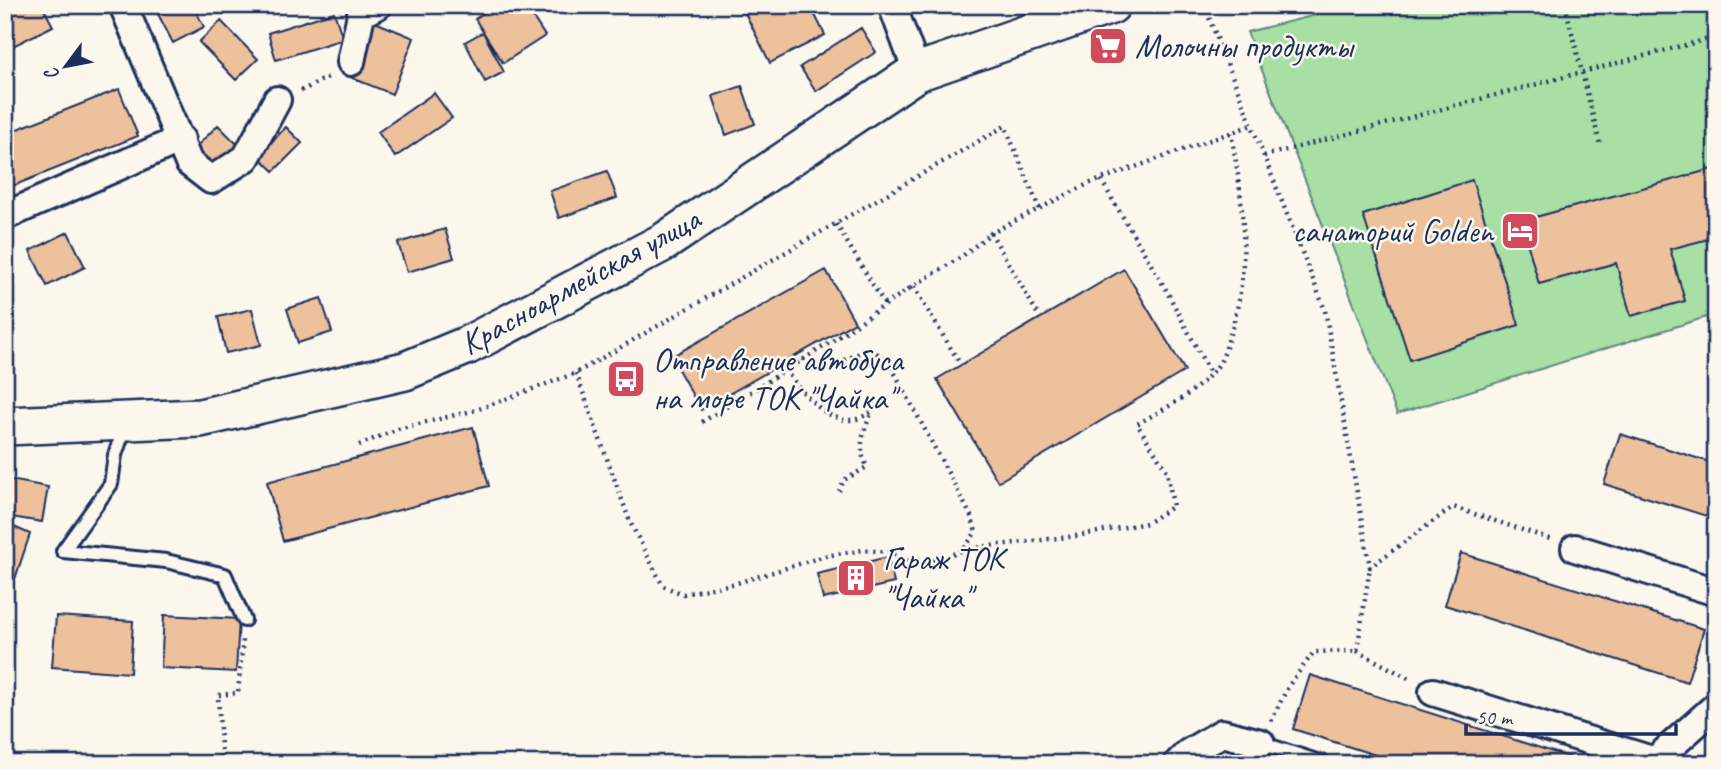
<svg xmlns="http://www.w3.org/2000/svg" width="1721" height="769" font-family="Caveat,sans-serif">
<rect width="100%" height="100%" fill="#fbf7ec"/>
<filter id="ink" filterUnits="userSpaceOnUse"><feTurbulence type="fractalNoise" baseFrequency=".0143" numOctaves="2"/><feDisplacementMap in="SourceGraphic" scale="14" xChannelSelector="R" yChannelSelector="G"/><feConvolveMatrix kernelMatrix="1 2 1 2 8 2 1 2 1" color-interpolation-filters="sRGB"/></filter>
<g filter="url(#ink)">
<path fill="#a7dfa4" stroke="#618781" stroke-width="2" d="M 1357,5 L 1716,5 L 1716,314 L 1397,414 L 1247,32 Z"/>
<path fill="#ecc19c" stroke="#1b2f5e" stroke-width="2" d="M 5,5 L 42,5 L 53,26 L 5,50 Z
M 175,5 L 193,5 L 204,27 L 173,43 L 158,14 Z
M 495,5 L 525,5 L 545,36 L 503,63 L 475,19 Z
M 559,5 L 579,5 L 564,14 Z
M 741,5 L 810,5 L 825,35 L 770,63 Z
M 334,12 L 343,39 L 276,60 L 268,33 Z
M 221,21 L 258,59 L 236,80 L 199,42 Z
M 375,22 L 414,38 L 392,94 L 352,78 Z
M 861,28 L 876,52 L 816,91 L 800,67 Z
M 483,32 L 504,72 L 485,82 L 465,42 Z
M 742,86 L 755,124 L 726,135 L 713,96 Z
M 119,89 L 138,136 L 5,189 L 5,134 Z
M 434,93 L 452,118 L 395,157 L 378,132 Z
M 218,125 L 238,145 L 215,167 L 196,147 Z
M 286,127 L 302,143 L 274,171 L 258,156 Z
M 1716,168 L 1716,237 L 1670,249 L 1685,301 L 1631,316 L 1616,263 L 1539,284 L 1521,221 Z
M 607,171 L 617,198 L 559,218 L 550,191 Z
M 1472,180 L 1519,325 L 1410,360 L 1363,215 Z
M 445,229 L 454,258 L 407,272 L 398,243 Z
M 68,232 L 85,267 L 47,286 L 30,251 Z
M 1124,269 L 1185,371 L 998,482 L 937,379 Z
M 826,270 L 855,322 L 701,410 L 671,357 Z
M 321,298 L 332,332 L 298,343 L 287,309 Z
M 252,309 L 261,345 L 226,353 L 218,317 Z
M 473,427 L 489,486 L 283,541 L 267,482 Z
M 1620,434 L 1716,464 L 1716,519 L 1604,484 Z
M 5,479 L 48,487 L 42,522 L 5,516 Z
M 5,523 L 30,534 L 15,579 L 5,576 Z
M 1461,553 L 1704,629 L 1687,682 L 1445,605 Z
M 888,557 L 894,583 L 823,599 L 817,574 Z
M 164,615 L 239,619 L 236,672 L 161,668 Z
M 56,616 L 133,621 L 130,673 L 52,667 Z
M 1310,675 L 1572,758 L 1571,764 L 1404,764 L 1293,729 Z"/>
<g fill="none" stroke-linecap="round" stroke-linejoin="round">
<g stroke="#1b2f5e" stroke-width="18">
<path id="service" d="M 126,424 L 115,455 L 111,484 L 63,551 L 166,561 L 225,575 L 244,620
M 1261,743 L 1326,764"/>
</g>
<g stroke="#1b2f5e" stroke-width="32">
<path id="minor" d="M 123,5 L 189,163 L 211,180 L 246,158 L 277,100
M 892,5 L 917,72
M 351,62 L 361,14 L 378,5
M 5,216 L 181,139
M 1575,548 L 1716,592
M 1433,692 L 1655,761
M 1177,764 L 1188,753 L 1222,733 L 1261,743
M 1651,764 L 1716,706"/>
</g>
<g stroke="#1b2f5e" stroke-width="42">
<path id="secondary" d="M 5,426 L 200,418 L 405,371 L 468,345 L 664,242 L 917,72 L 1111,5"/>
</g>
<path stroke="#1b2f5e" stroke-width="4.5" stroke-dasharray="2 5" stroke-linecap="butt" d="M 1204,5 L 1325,310 L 1370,567 L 1453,507 L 1553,540
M 1565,5 L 1600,144
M 301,91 L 330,76
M 1264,156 L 1716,37
M 1101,180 L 1165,288 L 1210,373
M 836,224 L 884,303 L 888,301
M 910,288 L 961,257 L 991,233
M 1037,313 L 991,233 L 1088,184 L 1252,125
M 785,370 C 800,389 823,421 851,420 C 857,420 866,415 872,412 C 863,432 857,447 867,467 L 844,480 L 839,491
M 576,373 L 630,522 L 663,586 L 683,594 L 737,583 L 825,556 L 863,550 L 891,552 L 913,564 L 942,559 L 963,550 L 976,532 L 971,516 L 890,364 L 873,350 C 852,353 837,366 817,372 L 803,359
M 702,422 L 828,344 L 913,286 L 961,365
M 359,445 L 398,429 L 476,410 L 576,373 L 1005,126 L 1040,210
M 964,549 L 1076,536 L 1147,523 L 1173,506 L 1167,471 L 1137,424 C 1166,408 1199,392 1219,364 C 1224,356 1227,344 1230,334 C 1252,269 1243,199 1231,133
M 1357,651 L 1412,680
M 1271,721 L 1289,685 L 1314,652 L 1357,651 L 1370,567
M 222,764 L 218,695 L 238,693 L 243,639
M 782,764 L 787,764"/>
<use href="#service" stroke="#fbf7ec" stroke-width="12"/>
<use href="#minor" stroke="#fbf7ec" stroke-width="26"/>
<use href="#secondary" stroke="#fbf7ec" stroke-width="37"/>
</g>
</g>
<defs>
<g id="supermarket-square" transform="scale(2.0125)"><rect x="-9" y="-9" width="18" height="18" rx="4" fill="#d1495b" stroke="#fbf7ec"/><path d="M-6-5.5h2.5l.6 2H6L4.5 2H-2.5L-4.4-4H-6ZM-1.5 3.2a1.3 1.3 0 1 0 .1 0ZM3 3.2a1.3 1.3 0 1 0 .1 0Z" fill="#fff"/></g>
<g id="hotel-square" transform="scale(2.0125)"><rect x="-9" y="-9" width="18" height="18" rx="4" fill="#d1495b" stroke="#fbf7ec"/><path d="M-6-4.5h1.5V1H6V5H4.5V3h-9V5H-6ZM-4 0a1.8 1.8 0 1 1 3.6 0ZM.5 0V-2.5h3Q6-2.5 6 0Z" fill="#fff"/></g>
<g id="bus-square" transform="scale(2.0125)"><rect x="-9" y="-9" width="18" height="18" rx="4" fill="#d1495b" stroke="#fbf7ec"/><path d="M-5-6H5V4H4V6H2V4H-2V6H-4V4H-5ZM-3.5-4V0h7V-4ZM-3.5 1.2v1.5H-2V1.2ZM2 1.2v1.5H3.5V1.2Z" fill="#fff"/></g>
<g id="building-square" transform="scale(2.0125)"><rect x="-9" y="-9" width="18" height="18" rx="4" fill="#d1495b" stroke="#fbf7ec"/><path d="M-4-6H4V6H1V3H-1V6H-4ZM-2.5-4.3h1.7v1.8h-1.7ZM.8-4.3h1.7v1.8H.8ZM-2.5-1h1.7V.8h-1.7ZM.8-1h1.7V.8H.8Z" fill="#fff"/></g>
</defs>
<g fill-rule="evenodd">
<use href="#supermarket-square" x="1108" y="46"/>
<use href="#hotel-square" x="1520" y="231"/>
<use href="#bus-square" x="626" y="379"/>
<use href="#building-square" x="856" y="578"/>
</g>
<g text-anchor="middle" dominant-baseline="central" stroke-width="5" stroke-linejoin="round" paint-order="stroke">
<g font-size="33" fill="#1b2f5e" stroke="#fbf7ec" text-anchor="start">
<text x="1135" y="46">Молочны продукты</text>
<text x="1493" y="231" text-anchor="end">санаторий Golden</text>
<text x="653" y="360">Отправление автобуса<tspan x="653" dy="38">на море ТОК "Чайка"</tspan></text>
<text x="883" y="559">Гараж ТОК<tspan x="883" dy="38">"Чайка"</tspan></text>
</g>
<g font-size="33" fill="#1b2f5e" stroke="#fbf7ec">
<text transform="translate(580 281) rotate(-29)">Красноармейская улица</text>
</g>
</g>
<rect width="1721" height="769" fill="none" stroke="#fbf7ec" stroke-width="28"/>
<rect x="14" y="14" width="1693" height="741" fill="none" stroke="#1b2f5e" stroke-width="2.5" filter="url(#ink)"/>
<g transform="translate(66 66) rotate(238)" stroke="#fbf7ec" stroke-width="5" paint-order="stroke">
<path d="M0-5L12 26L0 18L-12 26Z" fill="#1b2f5e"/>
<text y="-10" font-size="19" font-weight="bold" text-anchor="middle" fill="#1b2f5e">С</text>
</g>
<path d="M1466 724v10h210v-10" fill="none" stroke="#1b2f5e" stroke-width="3.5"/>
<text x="1476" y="724" font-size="21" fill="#1b2f5e" stroke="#fbf7ec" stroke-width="5" paint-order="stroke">50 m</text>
</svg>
